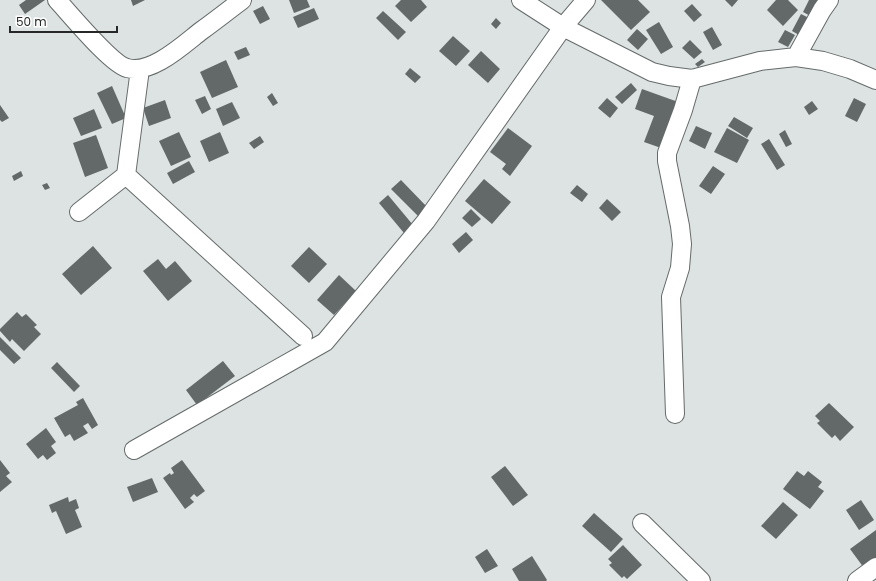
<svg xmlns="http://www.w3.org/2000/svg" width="876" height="581" font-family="Poppins,sans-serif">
<rect width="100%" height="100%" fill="#dce3e2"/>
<path fill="#636869" d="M 26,0 L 45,0 L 25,14 L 19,5 Z
M 131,0 L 145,0 L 133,6 Z
M 289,0 L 307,0 L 310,7 L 294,13 Z
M 401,0 L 421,0 L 427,7 L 411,22 L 395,6 Z
M 601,0 L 638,0 L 650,12 L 631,30 Z
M 725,0 L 738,0 L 732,7 Z
M 776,0 L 788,0 L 798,10 L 783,26 L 767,10 Z
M 809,0 L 824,0 L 814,18 L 803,12 Z
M 692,4 L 702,15 L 694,22 L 684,11 Z
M 263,6 L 270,19 L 260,24 L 253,11 Z
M 314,8 L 319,19 L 298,28 L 293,17 Z
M 383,11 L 406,32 L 398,40 L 376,18 Z
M 801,14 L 809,18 L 799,35 L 792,31 Z
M 496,18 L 501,23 L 496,29 L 491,24 Z
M 659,22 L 673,47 L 661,54 L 646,30 Z
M 712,27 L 722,45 L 713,50 L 703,32 Z
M 637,29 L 648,39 L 638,50 L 627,40 Z
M 785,30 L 795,35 L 788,47 L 778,42 Z
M 453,36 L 470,51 L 456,66 L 439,51 Z
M 690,40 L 702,52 L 694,59 L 682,48 Z
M 246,47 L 250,55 L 238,60 L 234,52 Z
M 481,51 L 500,69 L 488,83 L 468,65 Z
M 702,59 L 705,62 L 698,67 L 695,64 Z
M 226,60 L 238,87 L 212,98 L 200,72 Z
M 410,68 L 421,77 L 415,83 L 405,74 Z
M 631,83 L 637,90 L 622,104 L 615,97 Z
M 112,86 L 126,118 L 112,124 L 97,93 Z
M 642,89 L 681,103 L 664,149 L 644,142 L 654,116 L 635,109 Z
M 272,93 L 278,103 L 273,106 L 267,97 Z
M 205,96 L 211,109 L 202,114 L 195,100 Z
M 607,98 L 618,108 L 610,118 L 598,108 Z
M 854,98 L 866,104 L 857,122 L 845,116 Z
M 165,100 L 171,118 L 149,126 L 143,108 Z
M 812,101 L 818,109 L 809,115 L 804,107 Z
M 232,102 L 240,118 L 223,126 L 216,109 Z
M 0,105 L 9,118 L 2,122 L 0,120 Z
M 94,109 L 102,128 L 81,136 L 73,118 Z
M 734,117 L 753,128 L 747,138 L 728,126 Z
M 696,126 L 712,133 L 705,149 L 689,141 Z
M 508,128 L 532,146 L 510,176 L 502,169 L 506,164 L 490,152 Z
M 727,128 L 749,140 L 737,163 L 714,152 Z
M 785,130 L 792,144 L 786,147 L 779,134 Z
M 179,132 L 191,157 L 171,166 L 159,141 Z
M 220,132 L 229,153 L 209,162 L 200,141 Z
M 96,135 L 108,168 L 85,177 L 73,143 Z
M 260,136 L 264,142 L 254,149 L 249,143 Z
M 769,139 L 785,165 L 777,170 L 761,144 Z
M 189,161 L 195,172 L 173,184 L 167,173 Z
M 713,166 L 725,174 L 711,194 L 699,186 Z
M 21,171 L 23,176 L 14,181 L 12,176 Z
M 484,179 L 511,202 L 492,224 L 465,201 Z
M 401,180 L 428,208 L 419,217 L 391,189 Z
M 47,183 L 50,188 L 45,190 L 42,185 Z
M 577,185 L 588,194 L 582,202 L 570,193 Z
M 388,195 L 413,225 L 404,233 L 379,203 Z
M 607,199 L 621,212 L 612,221 L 599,208 Z
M 471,209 L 481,219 L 472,227 L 462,218 Z
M 466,232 L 473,240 L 459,253 L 452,244 Z
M 93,246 L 112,268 L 81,295 L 62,274 Z
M 309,247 L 327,264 L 309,283 L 291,266 Z
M 158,259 L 166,269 L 175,261 L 192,281 L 168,301 L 143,271 Z
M 339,275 L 356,291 L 334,315 L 317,300 Z
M 17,312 L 22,317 L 26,314 L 37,325 L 34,327 L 41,334 L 24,351 L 12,339 L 10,342 L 0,331 L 0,329 Z
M 0,337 L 21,358 L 14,364 L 0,350 Z
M 223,361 L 235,376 L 197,405 L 186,390 Z
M 57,362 L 80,386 L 74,392 L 51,368 Z
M 83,398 L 98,425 L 92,429 L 88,423 L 83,426 L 88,433 L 74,441 L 70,434 L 65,437 L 54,418 L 78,405 L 76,402 Z
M 829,403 L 854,427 L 840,441 L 835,435 L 832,438 L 817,423 L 820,421 L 815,416 Z
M 46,428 L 56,442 L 51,446 L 56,453 L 47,460 L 43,455 L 38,459 L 26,444 Z
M 0,460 L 10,473 L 6,476 L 12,482 L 0,492 Z
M 182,460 L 205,491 L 197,497 L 194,494 L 190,498 L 194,502 L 185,509 L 163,478 L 170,473 L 171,475 L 174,473 L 171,468 Z
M 505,466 L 528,495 L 513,506 L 491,477 Z
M 797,471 L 804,476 L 808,471 L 822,482 L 818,487 L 824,491 L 810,509 L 783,489 Z
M 152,478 L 158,492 L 133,502 L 127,487 Z
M 68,497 L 69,502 L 76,499 L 79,508 L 75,510 L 82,527 L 66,534 L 56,511 L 52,513 L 49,505 Z
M 861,500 L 874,520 L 859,530 L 846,510 Z
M 783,502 L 798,515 L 776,539 L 761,526 Z
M 594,513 L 623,539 L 611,552 L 582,526 Z
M 876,530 L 876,559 L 864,568 L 850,549 Z
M 623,545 L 642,565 L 627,579 L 624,576 L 622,578 L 609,565 L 612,563 L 608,559 Z
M 487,549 L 498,566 L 485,573 L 475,557 Z
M 532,556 L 547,580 L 546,581 L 519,581 L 512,569 Z"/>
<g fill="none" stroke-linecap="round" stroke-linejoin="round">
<g stroke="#656b6a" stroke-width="20">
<path id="minor" d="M 57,0 C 70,14 111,64 127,68 C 151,75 183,45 201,31 C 215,21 229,10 242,0
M 521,0 L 563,27 L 652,72 L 669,76 L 692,79 L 760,61 L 796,57 L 823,61 L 850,69 L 876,80
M 796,57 L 822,10 L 829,0
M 126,175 L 303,336
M 79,212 L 126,175 L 140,69
M 675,414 L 671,297 L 680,268 L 682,244 L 680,226 L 667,161 L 667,153 L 683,110 L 692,79
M 134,450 L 325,342 L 426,221 L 563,27 L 586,0
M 642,523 L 701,581
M 857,581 L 876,567"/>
</g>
<use href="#minor" stroke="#fff" stroke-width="18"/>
</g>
<path d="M10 26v6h107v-6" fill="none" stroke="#262828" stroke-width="2"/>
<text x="16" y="26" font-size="12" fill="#262828" stroke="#ffffff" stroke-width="3" paint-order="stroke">50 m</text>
</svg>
